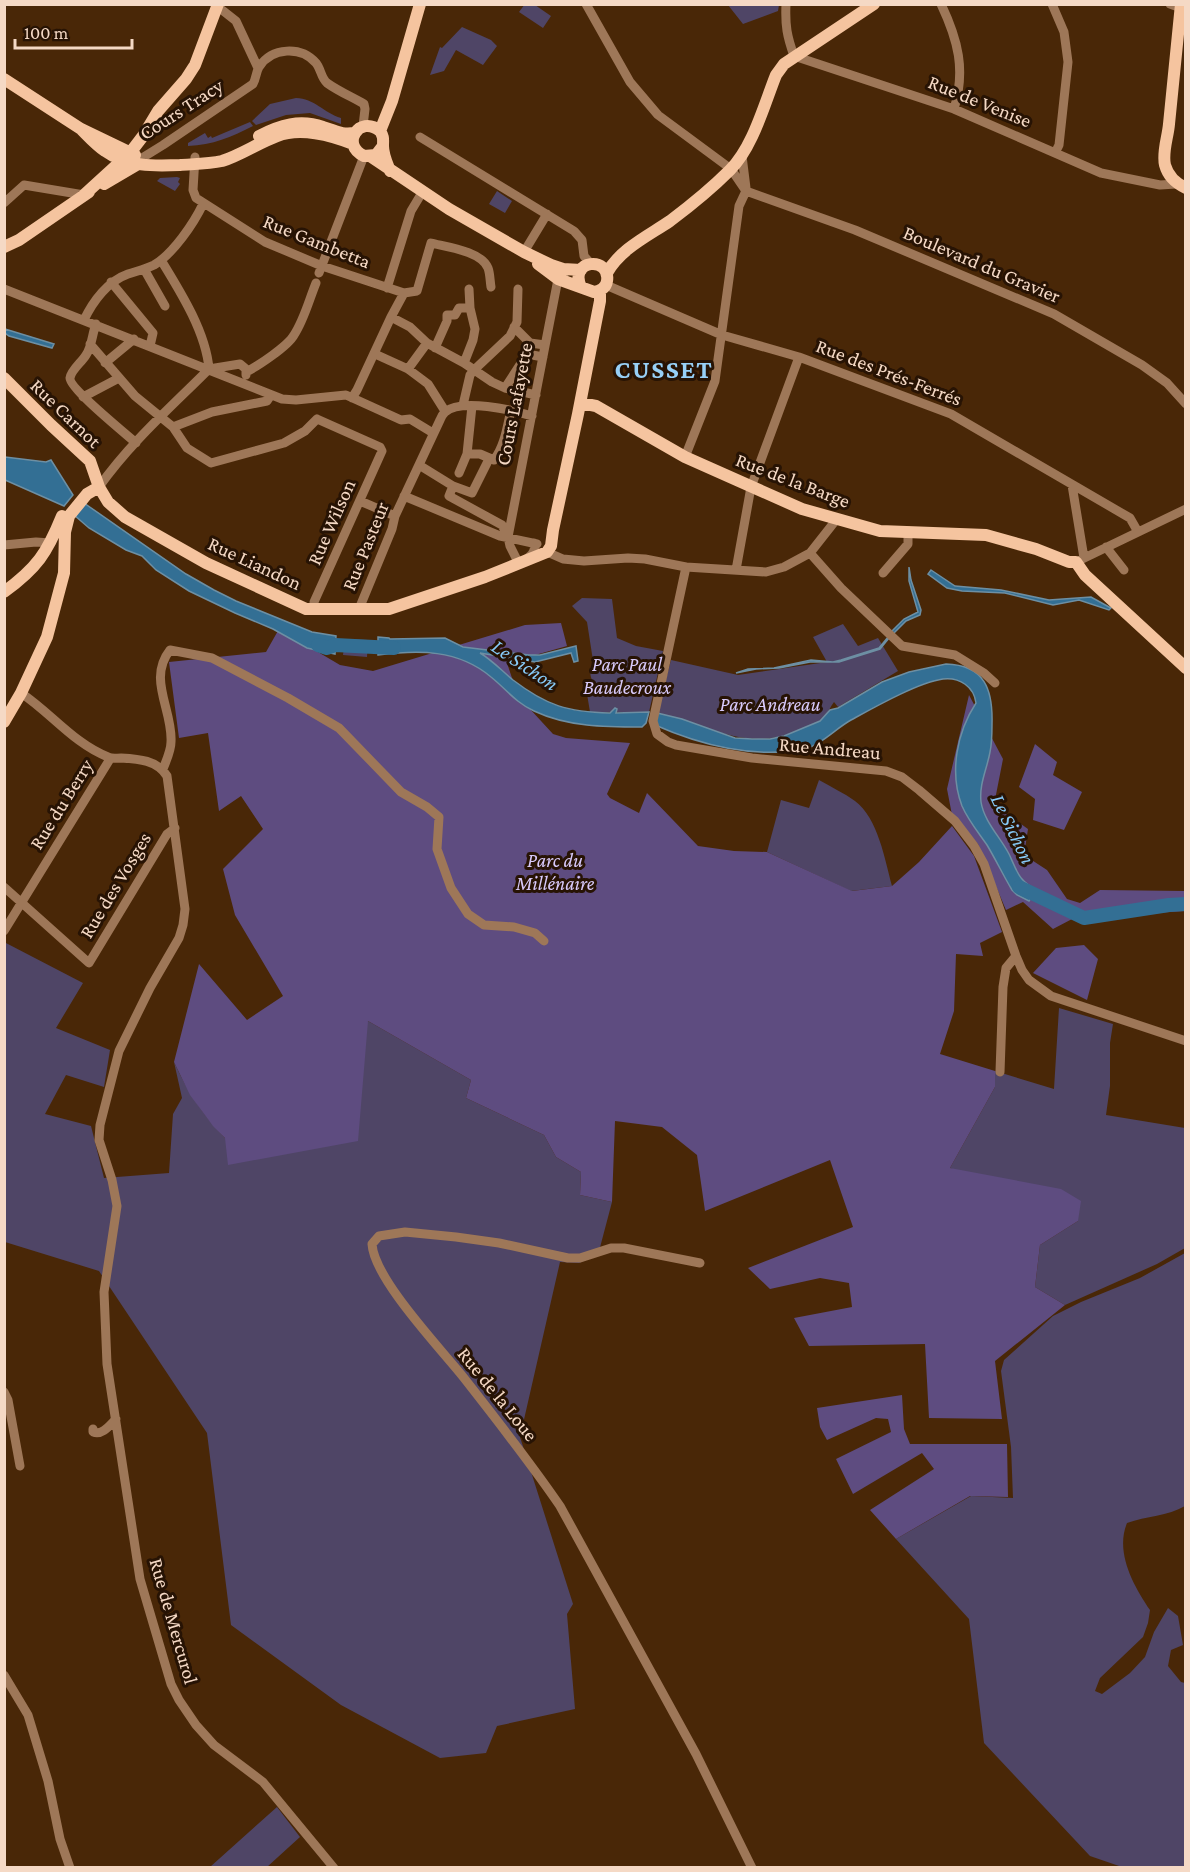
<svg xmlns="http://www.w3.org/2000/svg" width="1190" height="1872" font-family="'Crimson Pro',serif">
<rect width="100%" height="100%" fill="#492707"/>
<path fill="#4f4566" d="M 525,4 L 535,5 L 551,16 L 543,28 L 519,12 Z
M 728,5 L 779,5 L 778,11 L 743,24 Z
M 462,27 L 491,40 L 497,46 L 483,65 L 456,50 L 444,71 L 430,75 L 440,47 L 442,48 Z
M 296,98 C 314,98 324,113 341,118 L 341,124 L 310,113 L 286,115 L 256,125 L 252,121 L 270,104 Z
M 250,122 L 253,126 C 231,137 213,145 188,146 L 188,143 L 205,133 L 208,138 L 211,136 L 212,138 Z
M 177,177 L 180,178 L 178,182 L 180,184 L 175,191 L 157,181 L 160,178 Z
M 497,191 L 512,201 L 505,213 L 489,204 Z
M 582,598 L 612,599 L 617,638 L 636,646 L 663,651 L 649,712 L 590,712 L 587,694 L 598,688 C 592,681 589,677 591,668 L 594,667 L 587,622 L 572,606 Z
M 843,624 L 858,646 L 878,638 L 898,671 L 838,707 L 834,702 C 830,707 829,712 824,717 C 818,724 808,726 800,730 C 746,753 709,725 657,713 L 671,660 L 738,675 L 827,662 L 813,637 Z
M 345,639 L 368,640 L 367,657 L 343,655 Z
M 819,780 C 831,787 844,793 855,801 C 878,818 885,860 892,886 L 851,891 L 767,852 L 781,800 L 809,808 Z
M 4,942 L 83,983 L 56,1028 L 110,1050 L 104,1087 L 66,1075 L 45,1114 L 91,1126 L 104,1178 L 169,1173 L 173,1114 L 182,1098 L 174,1062 C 188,1092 202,1114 225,1138 L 368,1021 L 471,1080 L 466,1098 L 544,1135 L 556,1157 L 581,1172 L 580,1195 L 612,1202 L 598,1255 L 579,1263 L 560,1262 L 520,1437 L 573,1604 L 567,1614 L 575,1709 L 497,1726 L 486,1753 L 440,1758 L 341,1705 L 231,1625 L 207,1433 L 99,1271 L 5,1242 Z
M 1059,1008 L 1113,1024 L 1110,1043 L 1110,1086 L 1106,1115 L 1185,1128 L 1185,1248 L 1157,1264 L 1065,1305 L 1035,1287 L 1040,1245 L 1078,1221 L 950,1168 L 995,1087 L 995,1071 L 1054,1089 Z
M 1185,1253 L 1185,1506 C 1168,1516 1146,1516 1127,1523 C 1115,1552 1133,1585 1150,1610 L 1148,1623 L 1143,1637 L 1100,1678 L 1095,1691 L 1102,1694 L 1130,1673 L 1145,1657 L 1154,1632 L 1168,1608 L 1178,1616 L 1183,1645 L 1171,1650 L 1168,1666 L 1181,1682 L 1185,1683 L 1185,1867 L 1122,1867 L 1090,1856 L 984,1743 L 969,1619 L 896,1539 L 971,1496 L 1013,1498 L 1011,1447 L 1001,1371 L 1004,1360 L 1053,1316 L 1081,1302 L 1140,1278 Z
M 277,1807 L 300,1837 L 267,1867 L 210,1867 Z"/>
<path fill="#5e4c80" d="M 561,623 L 567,646 L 507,663 L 518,696 L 553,734 L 566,738 L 630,743 L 607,794 L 610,798 L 639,813 L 647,793 L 698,846 L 734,851 L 767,852 L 852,891 L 892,886 L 919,862 L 952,826 L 974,856 L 1002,932 L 980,943 L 983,956 L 956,954 L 954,1011 L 940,1054 L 995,1071 L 995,1087 L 950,1168 L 1061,1189 L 1081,1201 L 1078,1221 L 1040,1245 L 1035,1287 L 1065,1305 L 995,1361 L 1002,1419 L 929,1418 L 925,1344 L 809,1346 L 794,1318 L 852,1307 L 849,1283 L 820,1278 L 770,1289 L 748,1268 L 853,1227 L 830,1160 L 705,1211 L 697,1155 L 662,1127 L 615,1121 L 612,1202 L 580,1195 L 581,1172 L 556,1157 L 544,1135 L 466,1098 L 471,1080 L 368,1021 L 358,1141 L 228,1165 L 225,1138 L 213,1126 L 190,1095 L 174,1062 L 199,964 L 247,1020 L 283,996 L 235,915 L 223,869 L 263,829 L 241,796 L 219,811 L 208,733 L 179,738 L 169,662 L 266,652 L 279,629 L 340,665 L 373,671 L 525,625 Z
M 969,695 L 1003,759 L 994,805 L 1028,829 L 1024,855 L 1047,870 L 1067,899 L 1080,903 L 1100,890 L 1185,891 L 1185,911 L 1074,918 L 1053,929 L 1023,902 L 1006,910 L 978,844 L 952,815 L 947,789 Z
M 1035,744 L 1057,762 L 1053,775 L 1082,792 L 1064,830 L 1033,820 L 1035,799 L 1019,787 Z
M 1084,945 L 1098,959 L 1087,1000 L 1033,973 L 1056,948 Z
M 902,1395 L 904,1429 L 910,1444 L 1007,1444 L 1008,1497 L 970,1496 L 896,1539 L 870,1510 L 934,1469 L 922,1453 L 853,1494 L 836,1459 L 891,1432 L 888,1419 L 876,1418 L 827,1440 L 820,1427 L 817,1408 Z"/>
<path fill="#336f94" stroke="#6d8fa3" stroke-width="1.5" d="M 5,329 L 54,344 L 52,348 L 9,336 L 5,333 Z
M 5,457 L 46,462 L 51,460 L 73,495 L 64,506 L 5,480 Z
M 84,503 L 186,574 L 214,590 L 236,601 L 312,632 L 336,636 L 335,654 L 307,648 L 273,629 L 235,613 L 189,591 L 156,570 L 142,556 L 126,550 L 89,528 L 74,515 Z
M 909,567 L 911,580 L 921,610 L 920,615 L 906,621 L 893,634 L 891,632 L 904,619 L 918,612 L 909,581 Z
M 931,570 L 955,586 L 1001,590 L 1049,600 L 1091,597 L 1111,608 L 1109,610 L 1079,600 L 1053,605 L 1005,593 L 962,591 L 947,588 L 928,574 Z
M 378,637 L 389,638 L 390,639 L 445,638 L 463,647 L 529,655 L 540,655 L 576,646 L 578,661 L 574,662 L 571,653 L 535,662 L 480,653 C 492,660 502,671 513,680 C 547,706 568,712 610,713 L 615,708 L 617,709 L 616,713 L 649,712 L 646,723 L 642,727 C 605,727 568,727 534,711 C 516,703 506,689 491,677 C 458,649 418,650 378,655 Z
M 888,637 L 889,638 L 880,649 L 839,662 L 810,662 L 779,668 L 756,669 L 736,673 L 748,669 L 774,668 L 811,660 L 833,662 L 841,660 L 879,648 Z
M 946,664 C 985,665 993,690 992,724 C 992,733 992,743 990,752 C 987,769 979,784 981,802 C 984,821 1000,837 1009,854 C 1013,862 1016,872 1022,879 C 1026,884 1031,887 1036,890 L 1029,901 L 1017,895 L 1012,890 C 1003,875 996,860 987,845 C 978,832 968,820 962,806 C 949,772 957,732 976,703 C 974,687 960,677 943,679 C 919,682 873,708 851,720 C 835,729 821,745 804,749 C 755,759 700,745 655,725 L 657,713 L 682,719 L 735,738 L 752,739 L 770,739 L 784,736 L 820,721 L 830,710 L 838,708 L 882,682 L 909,672 Z"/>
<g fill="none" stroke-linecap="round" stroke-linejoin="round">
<path stroke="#336f94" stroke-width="14" d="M 318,645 L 327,648 L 335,645 L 394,648
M 1019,887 L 1084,918 L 1169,905 L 1186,904"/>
<path stroke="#9e7758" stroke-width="9" d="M 586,4 L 630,82 L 658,115 L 731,169 L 746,191 L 855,230 L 1054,314 L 1142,365 L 1167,383 L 1186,404
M 786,4 C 785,26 787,36 794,56 L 954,109 L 1101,173 L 1160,185 L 1176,184
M 941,4 C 958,40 966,70 954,109
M 1052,4 L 1064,32 L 1068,62 L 1059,145 L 1055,153
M 1170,4 L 1181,8
M 217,6 L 236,21 L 258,68
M 420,137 L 574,231 L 582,240 L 584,256 L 591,264
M 742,156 L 746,188
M 195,157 L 193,190 L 196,198 L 265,242 L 322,266 L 404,293 L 417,291 L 431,243 C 447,247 481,251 488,268 C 490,273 490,281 491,287
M 142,158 L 163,145 L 253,84 C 256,79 256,72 259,67 C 272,47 301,46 316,63 C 321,69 321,78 327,83 C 338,91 352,97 364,104 L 365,109 L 363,126
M 4,203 L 24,185 L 84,195
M 524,252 L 547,214
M 161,260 C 180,291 206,332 209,369
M 144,269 L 165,306
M 319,273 L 364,156
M 111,282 L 153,333 L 150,346
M 606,285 L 722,335 L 799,357 L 951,414 L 1130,518 L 1138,532
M 387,288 L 411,211 L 423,191
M 4,289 L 282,399 L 296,400 L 346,395 L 401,420 L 410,419 L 433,433
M 391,317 L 410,327 L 427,343 L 464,363 L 492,382 L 505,388 L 536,395
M 84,320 C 93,301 108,281 128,274 C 137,271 146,269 154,265 C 173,254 194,223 203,204
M 96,324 C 92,334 92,347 86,355 C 82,362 71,370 70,378 C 69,388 126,434 136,443
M 514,327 L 530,343 L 545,345
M 90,344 L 135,396 L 173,427 L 187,448 L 211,463 L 284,443 L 305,431 L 317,419
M 435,348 L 447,321 L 447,315 L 455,315 L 459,308 L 470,308
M 375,354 L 408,369 L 428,384 L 445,411
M 105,363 L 134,339
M 464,363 L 473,340 L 475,329 L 470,308 L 469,289
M 209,369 L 240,364 L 246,369 L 246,375
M 408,369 L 427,343
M 246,372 C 258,366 288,346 294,335 C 304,320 309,300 316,283
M 505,388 L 527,354 L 543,357
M 83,397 L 119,378
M 352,398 L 357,390 L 391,317 L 404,293
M 463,405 L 470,375 L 474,370 L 510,336 L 517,322 L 518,289
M 173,427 L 212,412 L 267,401 L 271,395
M 467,454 L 480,454 L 494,460 C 505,445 507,427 511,410
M 685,457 L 715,381 L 739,206 L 746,191
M 419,465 L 453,486 L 449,496 L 502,525 L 508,537 L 510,546 L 519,564 C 527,558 537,554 534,543
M 459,473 L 467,454 L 472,406
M 1072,485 L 1084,558
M 453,486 L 472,493 L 487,463
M 99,487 C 130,443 171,407 209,369
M 404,496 L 500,536 L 537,544
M 360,501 L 395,516
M 508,537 L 558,279 L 564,277
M 4,545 L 36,542 L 51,543
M 1106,547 L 1124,570
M 547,552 L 563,559 L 584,561 L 628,558 L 645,559 L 686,567 L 766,572 L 784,567 L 810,553 L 836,520
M 810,553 L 841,588 L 902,646 L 955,655 L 984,673 L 995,683
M 1076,562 L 1186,509
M 686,567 L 653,721 L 657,734 L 668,742 L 676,745 L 752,758 L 886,771 L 902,777 L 919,790 L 955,821 L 974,846 L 984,864 L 1016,956 L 1022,970 L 1029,980 L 1051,996 L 1186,1041
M 736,570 L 751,487 L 799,357
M 883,573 L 908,544 L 908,531
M 315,609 L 314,602 L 382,451 L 380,447 L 317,419
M 359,609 L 392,529 L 395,516 L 440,420 C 441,417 443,414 445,412 C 461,398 513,410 532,416
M 21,693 C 51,713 73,743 108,757 C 112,759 116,758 121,758 C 139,759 157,760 167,776 L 185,909 L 183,925 L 179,938 L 150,988 L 119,1051 L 100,1125 L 99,1140 L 112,1180 L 117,1206 L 104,1292 L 107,1364 L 140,1579 L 171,1684 L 179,1700 L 196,1725 L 214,1745 L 263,1782 L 334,1868
M 163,769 C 166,761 171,751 171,742 C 173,710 147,679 170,650 L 212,658 L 288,698 L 339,728 L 401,792 L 427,807 L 439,817 L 437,849 L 451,888 L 468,914 L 484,925 L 514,927 L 535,933 L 544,941
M 4,887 L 89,963 L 167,834 L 175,828
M 4,931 L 110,759
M 1000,1072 L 1003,987 L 1006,968 L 1016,956
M 700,1263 L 624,1248 L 611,1248 L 580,1258 L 568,1258 L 499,1243 L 456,1237 L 405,1232 L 379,1236 L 372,1244 C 374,1279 441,1349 464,1378 C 497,1420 530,1462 560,1506 L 696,1754 L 752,1868
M 4,1392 L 8,1400 L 20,1466
M 93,1429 L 93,1432 C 102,1436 110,1425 116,1419
M 4,1675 L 28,1715 L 48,1781 L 60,1839 L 70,1868"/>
<path stroke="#f5c49f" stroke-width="12" d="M 1181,4 C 1177,44 1173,84 1169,124 C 1168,137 1162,152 1165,165 C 1168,176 1175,183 1186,188
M 4,79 L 81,129 L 135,155
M 81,129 C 88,136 96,145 105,151 C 127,167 154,166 180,165 C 194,164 209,164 222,161 C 241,155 258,143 277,136 C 300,127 331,135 353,144
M 380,131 L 392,101 L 420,4
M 259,136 C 280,125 300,119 323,127 C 337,131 340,135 355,133
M 383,146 L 376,155 L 364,156 C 340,145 359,114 380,131 C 384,137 383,139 383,146 C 383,155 387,163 390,171
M 370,156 L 449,209 L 524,252 L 551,265 L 563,269 L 581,270
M 104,184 L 138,164
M 84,195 L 130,153 L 143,136 L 158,111 L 186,79 L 195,65 L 218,4
M 4,247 L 19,240 L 89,192
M 538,264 L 558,279 L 594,292 C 600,291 606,288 607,281 C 611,256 568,259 581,287
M 607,273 C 620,249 648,236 670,221 C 690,206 713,187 730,170 C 753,147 764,105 776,75 L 784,64 L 874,4
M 4,378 L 51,425 L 90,461 L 99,487 L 108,502 L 125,517 L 206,563 L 306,609 L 389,609 L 485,577 L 547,552 L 551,546 L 553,530 L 578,414 L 600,301 L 600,291
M 581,403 L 596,406 L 685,457 L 802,509 L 880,531 L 986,535 L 1036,549 L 1069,562 L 1076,562 L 1085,575 L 1186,668
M 4,592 C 37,568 47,553 62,516
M 4,722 L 21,693 L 47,637 L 64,573 L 65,532 L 69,516 L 87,494 L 99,487"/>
</g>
<g text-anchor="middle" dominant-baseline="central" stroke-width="6" stroke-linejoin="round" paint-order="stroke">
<g font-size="20" fill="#f5d9c5" stroke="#271304">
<text transform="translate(980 101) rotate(22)">Rue de Venise</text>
<text transform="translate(181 109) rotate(-33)">Cours Tracy</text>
<text transform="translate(317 241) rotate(22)">Rue Gambetta</text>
<text transform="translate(982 264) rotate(23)">Boulevard du Gravier</text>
<text transform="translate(889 372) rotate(21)">Rue des Prés-Ferrés</text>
<text transform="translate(514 404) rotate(-79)">Cours Lafayette</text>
<text transform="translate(66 413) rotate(44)">Rue Carnot</text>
<text transform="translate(793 480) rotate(21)">Rue de la Barge</text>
<text transform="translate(331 522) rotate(-66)">Rue Wilson</text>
<text transform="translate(365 546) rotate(-68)">Rue Pasteur</text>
<text transform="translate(255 563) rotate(25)">Rue Liandon</text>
<text transform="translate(830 748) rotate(5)">Rue Andreau</text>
<text transform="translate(61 804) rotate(-58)">Rue du Berry</text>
<text transform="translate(115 885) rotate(-59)">Rue des Vosges</text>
<text transform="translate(498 1394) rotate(51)">Rue de la Loue</text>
<text transform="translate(174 1621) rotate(74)">Rue de Mercurol</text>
</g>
<g font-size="20" font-style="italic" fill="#d8cafb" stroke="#271304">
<text x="627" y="664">Parc Paul<tspan x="627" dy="23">Baudecroux</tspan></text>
<text x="770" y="704">Parc Andreau</text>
<text x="555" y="860">Parc du<tspan x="555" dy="23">Millénaire</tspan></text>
</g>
<g font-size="21" font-style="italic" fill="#87caf7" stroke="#271304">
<text transform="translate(525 665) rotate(34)">Le Sichon</text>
<text transform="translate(1013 829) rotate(64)">Le Sichon</text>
</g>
<g font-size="26" font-weight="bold" letter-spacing="1.5" fill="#97d0f7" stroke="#271304">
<text x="664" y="369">CUSSET</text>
</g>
</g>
<rect width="1190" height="1872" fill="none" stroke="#f5d9c5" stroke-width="12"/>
<path d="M15 39v9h117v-9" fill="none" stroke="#f5d9c5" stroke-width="3"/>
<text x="24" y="39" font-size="18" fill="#f5d9c5" stroke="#271304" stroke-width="4.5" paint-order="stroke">100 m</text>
</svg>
